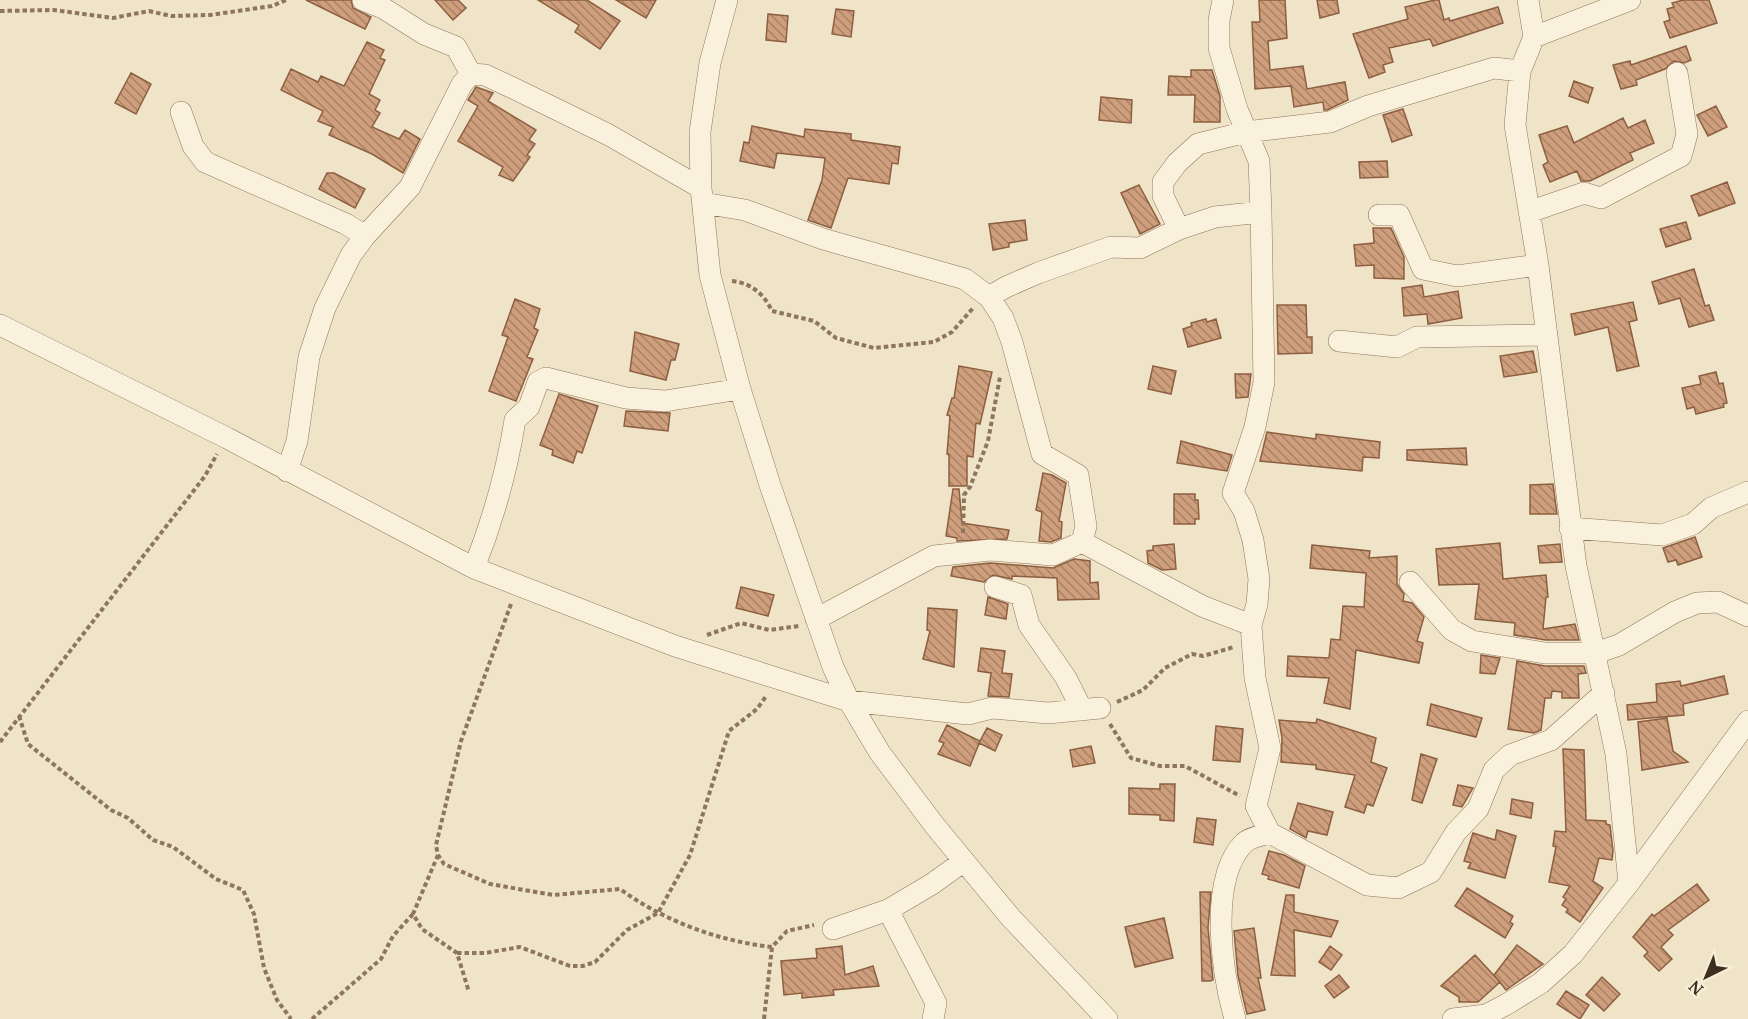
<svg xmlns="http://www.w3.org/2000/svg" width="1748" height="1019" font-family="'Noto Serif',serif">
<defs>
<pattern id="building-back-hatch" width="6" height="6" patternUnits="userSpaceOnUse" patternTransform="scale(1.5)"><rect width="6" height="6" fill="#cf9f7d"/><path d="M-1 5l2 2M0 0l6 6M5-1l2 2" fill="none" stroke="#a98266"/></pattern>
</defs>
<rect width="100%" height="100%" fill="#f0e4c8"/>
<path fill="url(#building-back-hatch)" stroke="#8d5f41" stroke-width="1.5" d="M 306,0 L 351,0 L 353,8 L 371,17 L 365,29 Z
M 435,0 L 458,0 L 466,8 L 453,20 Z
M 538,0 L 587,0 L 620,21 L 600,49 L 575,32 L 579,25 Z
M 616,0 L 656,0 L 646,18 Z
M 1259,0 L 1285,0 L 1287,38 L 1268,41 L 1270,70 L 1303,66 L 1307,89 L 1345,82 L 1348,100 L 1327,110 L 1324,110 L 1323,102 L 1294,107 L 1291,86 L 1255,89 L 1252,22 L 1260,22 Z
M 1317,0 L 1337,0 L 1339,13 L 1320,18 Z
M 1435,0 L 1439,0 L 1444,20 L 1449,18 L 1450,21 L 1498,7 L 1503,23 L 1433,46 L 1430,39 L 1389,48 L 1393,62 L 1383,65 L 1385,72 L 1369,78 L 1353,34 L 1408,19 L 1405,7 Z
M 1683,0 L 1709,0 L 1717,23 L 1670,38 L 1664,22 L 1670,20 L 1667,9 L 1674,7 L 1672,3 Z
M 836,9 L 854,11 L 851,37 L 832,34 Z
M 768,14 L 788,16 L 786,42 L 766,40 Z
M 367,42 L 384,50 L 380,58 L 385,60 L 369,94 L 380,100 L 375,110 L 380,113 L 372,127 L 399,139 L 405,130 L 420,139 L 403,173 L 372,154 L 329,135 L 333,127 L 318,121 L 323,111 L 281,90 L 291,69 L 318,82 L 321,76 L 344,86 Z
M 1686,46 L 1691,60 L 1684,63 L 1674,61 L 1665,69 L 1636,80 L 1637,85 L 1621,89 L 1613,65 L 1630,61 L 1631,65 Z
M 1191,70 L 1212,70 L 1220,96 L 1220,122 L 1194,122 L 1195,95 L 1168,95 L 1169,76 L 1191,77 Z
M 131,73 L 151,84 L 136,114 L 115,103 Z
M 1574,81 L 1593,88 L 1588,103 L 1569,96 Z
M 476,87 L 493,93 L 488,101 L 536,130 L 529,140 L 535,144 L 527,155 L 530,157 L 513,181 L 499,175 L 503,167 L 458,141 L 478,106 L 468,100 Z
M 1101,97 L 1132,100 L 1131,123 L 1099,120 Z
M 1716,106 L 1727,127 L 1708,136 L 1697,115 Z
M 1403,109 L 1412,135 L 1392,142 L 1383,115 Z
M 1623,118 L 1628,128 L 1645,120 L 1654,143 L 1630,153 L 1633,160 L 1590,181 L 1581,181 L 1577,171 L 1550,182 L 1543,165 L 1548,162 L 1539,135 L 1567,126 L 1574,143 Z
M 752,126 L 804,137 L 805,129 L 851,134 L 851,140 L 900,147 L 898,164 L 892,163 L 889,184 L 848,178 L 831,228 L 808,220 L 822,180 L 825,158 L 777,153 L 774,168 L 740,161 L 744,142 L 749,143 Z
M 1387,161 L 1388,177 L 1360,178 L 1359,162 Z
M 327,173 L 334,173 L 365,189 L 355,208 L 319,189 Z
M 1727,182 L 1735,203 L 1699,216 L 1691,196 Z
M 1139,185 L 1160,224 L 1140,234 L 1121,193 Z
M 1025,220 L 1027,240 L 1009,243 L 1009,247 L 993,250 L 989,224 Z
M 1686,222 L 1691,239 L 1666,247 L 1660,229 Z
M 1373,228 L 1391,228 L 1404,257 L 1404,279 L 1374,278 L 1374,265 L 1356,266 L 1354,245 L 1374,243 Z
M 1694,269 L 1705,306 L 1709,305 L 1714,320 L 1689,327 L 1680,298 L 1659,304 L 1652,282 Z
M 1422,285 L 1424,297 L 1458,291 L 1462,318 L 1428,324 L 1427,314 L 1404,316 L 1402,288 Z
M 515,299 L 540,309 L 534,328 L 538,330 L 527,357 L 533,359 L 516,401 L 489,391 L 508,337 L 502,335 Z
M 1633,302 L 1637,320 L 1629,322 L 1639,366 L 1617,371 L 1608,327 L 1575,335 L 1571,314 Z
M 1277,305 L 1306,305 L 1307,337 L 1312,337 L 1312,353 L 1278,354 Z
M 1206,319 L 1207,322 L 1216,319 L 1221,338 L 1188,347 L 1183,329 L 1192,326 L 1191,323 Z
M 635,332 L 679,344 L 675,360 L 671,360 L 666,380 L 630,371 Z
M 1533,351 L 1537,372 L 1504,377 L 1500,356 Z
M 959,366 L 992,372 L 980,424 L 976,423 L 973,457 L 967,456 L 967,486 L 949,486 L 949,455 L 947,454 L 950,416 L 947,415 L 952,398 L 954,398 Z
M 1153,366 L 1176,371 L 1171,394 L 1148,389 Z
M 1716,372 L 1719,384 L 1723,383 L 1727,403 L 1723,404 L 1724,407 L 1696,414 L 1694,407 L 1687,409 L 1682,388 L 1701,384 L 1699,376 Z
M 1235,374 L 1251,374 L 1248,397 L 1236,398 Z
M 559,394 L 598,406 L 582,453 L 577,451 L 573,463 L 552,455 L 553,450 L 540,445 Z
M 626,411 L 670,413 L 668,431 L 624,426 Z
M 1267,432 L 1316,439 L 1316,434 L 1380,442 L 1379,458 L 1363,457 L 1362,471 L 1260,461 Z
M 1181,441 L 1232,455 L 1227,471 L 1177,463 Z
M 1466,448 L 1467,465 L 1407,460 L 1407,450 Z
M 1043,473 L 1052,475 L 1066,483 L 1059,521 L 1062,522 L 1061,538 L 1051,542 L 1039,541 L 1042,512 L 1036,510 Z
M 1553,484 L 1557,514 L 1530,514 L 1530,485 Z
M 953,489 L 959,489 L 962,523 L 1009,530 L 1007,539 L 957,541 L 957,538 L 946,536 Z
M 1174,494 L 1195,494 L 1195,500 L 1198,500 L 1199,519 L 1195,519 L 1195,524 L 1174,524 Z
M 1695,537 L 1702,557 L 1678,565 L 1676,560 L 1668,562 L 1663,548 Z
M 1500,543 L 1503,579 L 1546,575 L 1548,597 L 1546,597 L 1543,629 L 1575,624 L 1579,640 L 1546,640 L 1514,635 L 1515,623 L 1475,619 L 1479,584 L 1439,585 L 1436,549 Z
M 1174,544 L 1176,569 L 1162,570 L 1148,563 L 1147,551 L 1153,550 L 1153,546 Z
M 1560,544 L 1562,562 L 1540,563 L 1538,546 Z
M 1312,545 L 1370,551 L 1369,558 L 1397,556 L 1397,584 L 1404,594 L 1403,601 L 1412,603 L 1424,617 L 1417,641 L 1423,643 L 1419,663 L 1356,650 L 1350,709 L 1324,703 L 1329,678 L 1287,676 L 1288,656 L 1329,658 L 1331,639 L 1340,640 L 1343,606 L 1364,607 L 1366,573 L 1310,568 Z
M 1074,559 L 1090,561 L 1090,583 L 1098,582 L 1099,599 L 1058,600 L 1057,578 L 1012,576 L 1012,579 L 993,575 L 984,582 L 951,576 L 953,567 L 990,563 L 1053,568 Z
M 741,587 L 774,595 L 768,616 L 736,608 Z
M 988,597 L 1008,604 L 1006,619 L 985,615 Z
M 928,608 L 957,610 L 954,667 L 923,659 L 930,631 L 927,630 Z
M 981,648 L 1005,651 L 1002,673 L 1012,674 L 1009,697 L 988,696 L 991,673 L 978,671 Z
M 1481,655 L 1500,658 L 1495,674 L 1480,673 Z
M 1517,661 L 1545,666 L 1584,666 L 1586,673 L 1578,674 L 1579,698 L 1562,698 L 1562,692 L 1552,691 L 1551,698 L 1545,698 L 1541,730 L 1534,733 L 1508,729 Z
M 1724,676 L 1728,694 L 1683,704 L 1684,715 L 1628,720 L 1627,705 L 1657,702 L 1656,684 L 1680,681 L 1681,686 Z
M 1431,704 L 1482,718 L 1476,737 L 1427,725 Z
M 1667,718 L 1673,751 L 1688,762 L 1642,770 L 1638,722 Z
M 1317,719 L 1376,738 L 1371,762 L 1387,768 L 1373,806 L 1367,804 L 1364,813 L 1345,807 L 1355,775 L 1316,769 L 1316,765 L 1281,762 L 1282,738 L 1279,720 L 1316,723 Z
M 947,725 L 980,741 L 970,766 L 938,754 L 944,743 L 939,741 Z
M 1216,726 L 1243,729 L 1240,762 L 1213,760 Z
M 987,728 L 1002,735 L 995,751 L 979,743 Z
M 1091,746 L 1095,763 L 1073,767 L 1070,750 Z
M 1563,749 L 1584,750 L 1586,820 L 1606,821 L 1606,824 L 1610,825 L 1613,851 L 1612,860 L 1599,858 L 1593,881 L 1603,888 L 1580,922 L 1566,912 L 1568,909 L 1562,905 L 1566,899 L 1563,897 L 1570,886 L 1549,882 L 1556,847 L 1553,846 L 1555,831 L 1566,832 Z
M 1421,754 L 1437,759 L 1422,803 L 1412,800 Z
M 1160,784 L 1175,784 L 1174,821 L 1160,820 L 1160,815 L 1129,814 L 1129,788 L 1160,789 Z
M 1458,785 L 1473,788 L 1462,807 L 1453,805 Z
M 1512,799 L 1533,803 L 1531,818 L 1510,814 Z
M 1298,803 L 1333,812 L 1327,835 L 1308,831 L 1306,838 L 1290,829 Z
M 1197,818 L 1216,820 L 1213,845 L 1194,842 Z
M 1497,830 L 1516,836 L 1505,878 L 1468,868 L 1471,863 L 1464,861 L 1473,833 L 1495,840 Z
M 1269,851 L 1284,855 L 1305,866 L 1299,888 L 1268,879 L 1269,876 L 1262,874 Z
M 1697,884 L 1709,900 L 1668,930 L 1673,935 L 1661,947 L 1672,959 L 1659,971 L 1644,956 L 1648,952 L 1633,937 L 1652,914 L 1654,916 Z
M 1467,888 L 1513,916 L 1510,922 L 1513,924 L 1505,938 L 1455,906 Z
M 1200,892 L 1211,892 L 1208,928 L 1213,980 L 1210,981 L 1202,981 Z
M 1286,895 L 1294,895 L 1294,912 L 1338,921 L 1331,937 L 1294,930 L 1295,976 L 1271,975 Z
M 1164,918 L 1173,958 L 1135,967 L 1125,927 Z
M 1254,928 L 1261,978 L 1258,978 L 1265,1010 L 1247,1014 L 1238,976 L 1234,931 Z
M 1517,945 L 1543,964 L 1506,990 L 1494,975 Z
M 842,946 L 845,975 L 873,966 L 879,986 L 833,990 L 834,995 L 802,998 L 802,993 L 784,995 L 781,961 L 817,958 L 816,949 Z
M 1330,946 L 1342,955 L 1331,970 L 1319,962 Z
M 1475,955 L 1500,982 L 1478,1002 L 1459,1002 L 1459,997 L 1441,986 Z
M 1339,975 L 1349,987 L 1334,998 L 1325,986 Z
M 1602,977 L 1620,994 L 1604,1011 L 1586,995 Z
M 1566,991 L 1589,1005 L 1580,1019 L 1557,1004 Z"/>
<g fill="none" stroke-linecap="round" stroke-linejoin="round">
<g stroke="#8d765c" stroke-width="22">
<path id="minor" d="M 363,0 L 383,8 L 424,34 L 456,47 L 471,74
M 727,0 L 710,63 L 700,132 L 701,188 L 710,275 L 740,389 L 770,485 L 833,667 L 849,701 L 880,753 L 935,826 L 1011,918 L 1107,1019
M 1223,0 L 1219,20 L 1219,48 L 1237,109 L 1259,161 L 1261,212 L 1264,382 L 1255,427 L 1233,493 L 1244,511 L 1253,540 L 1259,579 L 1257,604 L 1251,625 L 1255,678 L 1270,748 L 1256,806 L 1270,833
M 1528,0 L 1534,37 L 1520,71 L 1515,125 L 1538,265 L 1576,566 L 1616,754 L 1629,883
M 1534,37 L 1630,0
M 181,112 L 193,146 L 205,162 L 346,224 L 365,236
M 703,203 L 745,210 L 823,239 L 965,279 L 989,297 L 1003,318 L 1012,342 L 1042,454 L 1078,475 L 1086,526 L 1082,542 L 1053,555 L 990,550 L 934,556 L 816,619
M 1529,212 L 1584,193 L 1601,198 L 1681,156 L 1687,134 L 1677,73
M 1379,215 L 1399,215 L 1423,269 L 1457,276 L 1538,265
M 1179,229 L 1163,196 L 1163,182 L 1177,163 L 1198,144 L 1246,132 L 1330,122 L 1368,106 L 1494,68 L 1520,71
M 989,297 L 1006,287 L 1038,273 L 1111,247 L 1140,248 L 1179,229 L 1215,217 L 1261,212
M 0,325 L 227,438 L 474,568 L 675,646 L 849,701 L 968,714 L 992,708 L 1048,713 L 1100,708
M 1339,341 L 1397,347 L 1417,337 L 1547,335
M 287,471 L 297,441 L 309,357 L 325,308 L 351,255 L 365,236 L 410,187 L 462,84 L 471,74 L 485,75 L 513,88 L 609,135 L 701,188
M 1570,528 L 1662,535 L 1693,524 L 1711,508 L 1748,492
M 1082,542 L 1202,606 L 1251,625
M 474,568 C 493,520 507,471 515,420 L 529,407 L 538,382 L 546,378 L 626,398 L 665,401 L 740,389
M 1410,582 L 1452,630 L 1472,641 L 1545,653 L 1596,653 L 1619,645 L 1675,612 L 1697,603 L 1718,602 L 1748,616
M 995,587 L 1021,595 L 1029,625 L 1066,678 L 1082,710
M 888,910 L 936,1003 L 933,1019
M 833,929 L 888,910 L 932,884 L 964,861
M 1235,1019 C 1222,974 1208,879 1244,843 C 1249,838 1262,835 1270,833 L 1367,885 L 1398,888 L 1431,872 L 1456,832 L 1478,809 L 1494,770 L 1510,755 L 1551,740 L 1604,693
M 1453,1019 L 1486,1015 L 1507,1004 L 1541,983 L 1573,954 L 1629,883 L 1748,721"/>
</g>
<path stroke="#8d765c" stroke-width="4" stroke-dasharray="4.5 3" stroke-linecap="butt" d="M 0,11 L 54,10 L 113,18 L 149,11 L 171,16 L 210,15 L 272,6 L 286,0
M 732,281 C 751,283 764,294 772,311 L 814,321 L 836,338 L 874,348 L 934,342 L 952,332 L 974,307
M 963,533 L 964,495 L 970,487 L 988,441 L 1000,377
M 511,604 L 461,741 L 436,845 L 438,855 L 444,864 L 490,884 L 553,895 L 620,889 C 664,921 718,941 772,947 L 787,931 L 814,925
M 707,635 L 741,623 L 769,630 L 799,626
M 1117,702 L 1143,690 L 1165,668 L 1192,654 L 1203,656 L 1234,647
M 19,716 L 28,744 L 111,810 L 128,818 L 153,840 L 173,847 L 216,879 L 243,890 L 254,914 L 264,968 L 277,1000 L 291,1019
M 1110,724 L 1131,758 L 1160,766 L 1185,766 L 1240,796
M 0,742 L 205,476 L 217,454
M 438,855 L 413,914 L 422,929 L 457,953 L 469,992
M 457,953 L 485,953 L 520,947 L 570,966 L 583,966 L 595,962 L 627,930 L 658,913 L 690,855 L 729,731 L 757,709 L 767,695
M 312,1019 L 381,959 L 393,936 L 413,914
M 764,1019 L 772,947"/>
<use href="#minor" stroke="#faf1dc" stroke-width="21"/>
</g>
<g transform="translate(1706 977) rotate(223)" stroke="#f7eed8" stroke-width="4.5" paint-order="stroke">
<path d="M0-4.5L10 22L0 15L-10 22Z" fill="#3d2e20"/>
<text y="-9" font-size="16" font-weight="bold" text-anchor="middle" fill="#3d2e20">N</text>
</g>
</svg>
